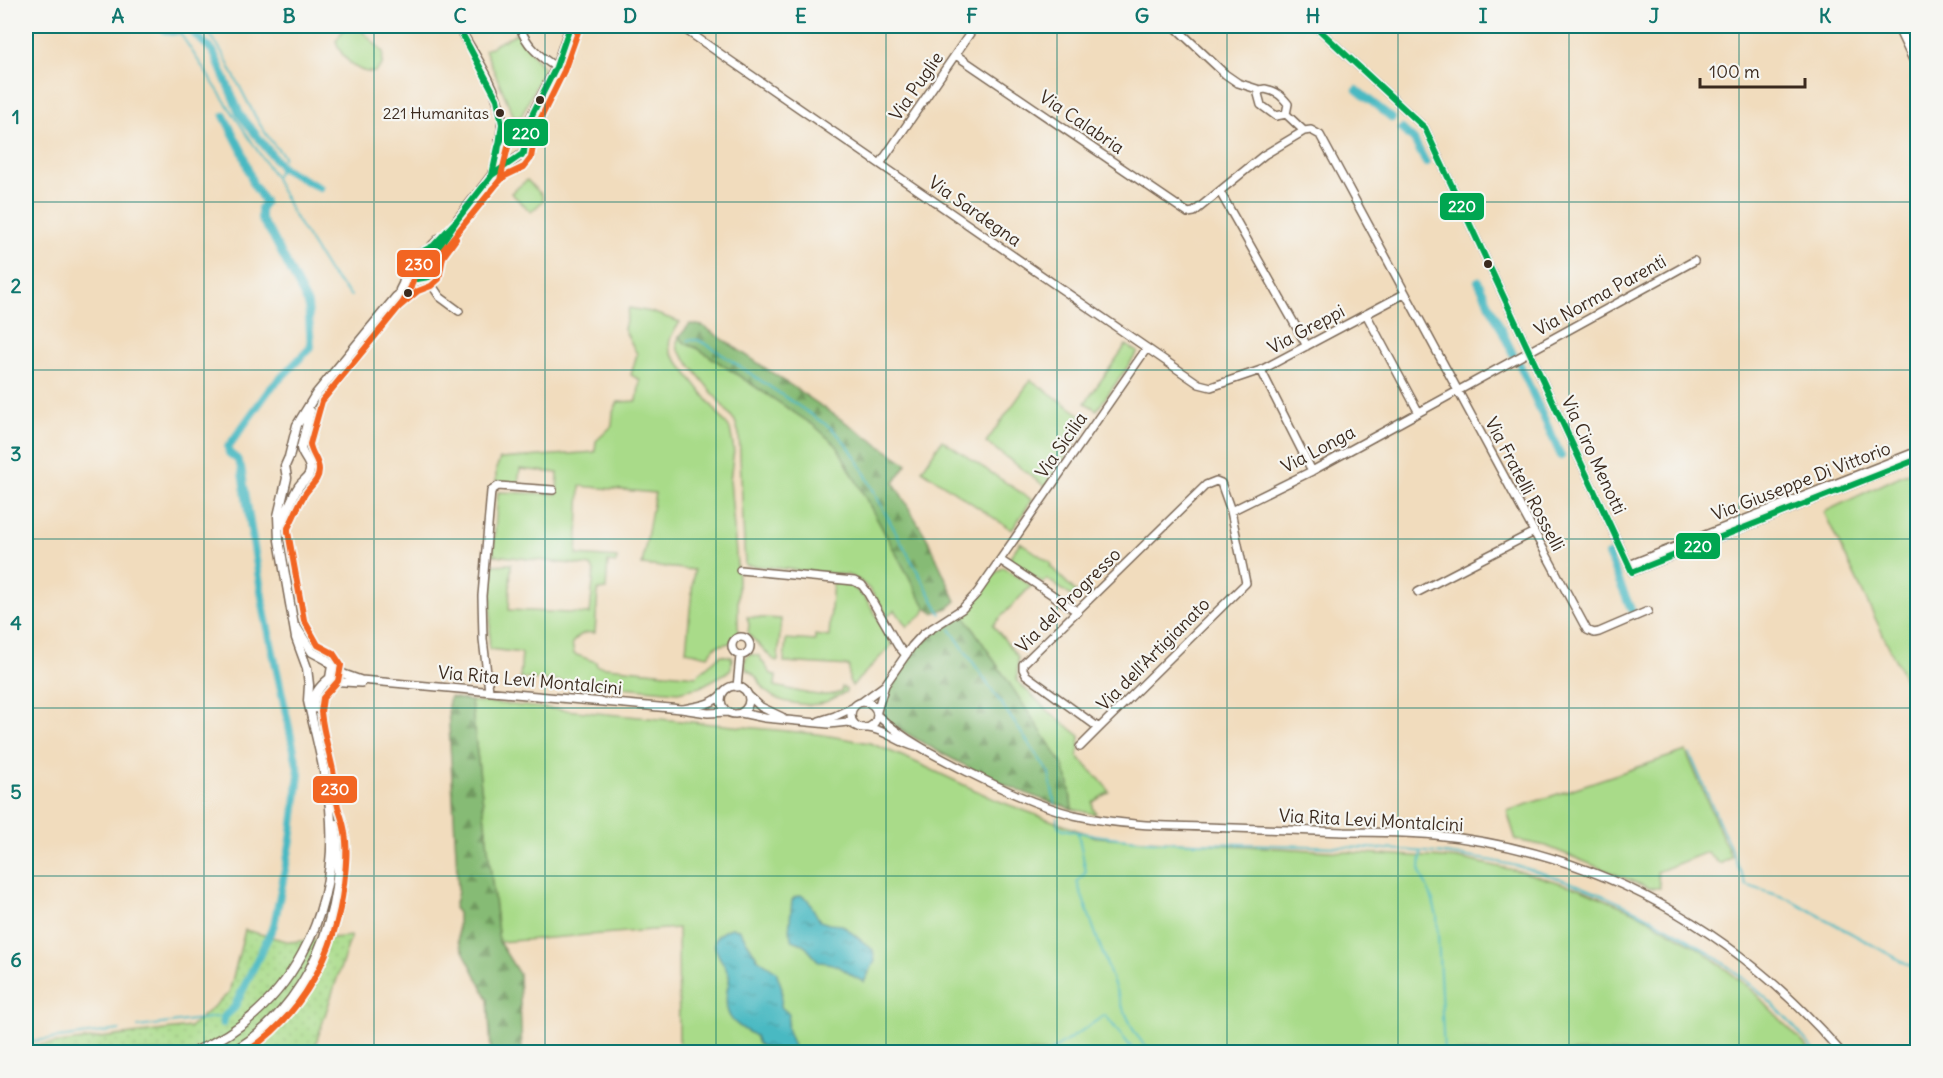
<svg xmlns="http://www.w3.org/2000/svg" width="1943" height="1078" font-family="Delius,sans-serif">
<defs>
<pattern id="forest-firs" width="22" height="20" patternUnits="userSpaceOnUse" patternTransform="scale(1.5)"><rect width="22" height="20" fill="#86bb75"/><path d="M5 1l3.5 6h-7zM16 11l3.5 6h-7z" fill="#6f985f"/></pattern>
<pattern id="park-dots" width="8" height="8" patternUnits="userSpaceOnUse" patternTransform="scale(1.5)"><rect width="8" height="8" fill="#a9db89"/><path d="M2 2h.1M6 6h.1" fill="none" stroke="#92bc76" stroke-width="1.8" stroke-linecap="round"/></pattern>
<pattern id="water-ripples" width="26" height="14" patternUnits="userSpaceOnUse" patternTransform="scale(1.5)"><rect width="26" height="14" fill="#4ab9c2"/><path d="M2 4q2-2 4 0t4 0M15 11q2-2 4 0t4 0" fill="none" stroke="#3f979d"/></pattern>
</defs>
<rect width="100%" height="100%" fill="#f6f6f2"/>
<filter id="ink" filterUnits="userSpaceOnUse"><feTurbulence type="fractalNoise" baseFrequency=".0167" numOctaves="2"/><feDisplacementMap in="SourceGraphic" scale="12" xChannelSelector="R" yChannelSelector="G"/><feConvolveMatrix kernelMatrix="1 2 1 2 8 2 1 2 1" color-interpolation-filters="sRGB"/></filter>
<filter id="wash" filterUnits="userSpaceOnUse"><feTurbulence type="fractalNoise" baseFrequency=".008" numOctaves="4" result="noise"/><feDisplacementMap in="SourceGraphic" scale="24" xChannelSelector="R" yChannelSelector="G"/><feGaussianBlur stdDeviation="1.35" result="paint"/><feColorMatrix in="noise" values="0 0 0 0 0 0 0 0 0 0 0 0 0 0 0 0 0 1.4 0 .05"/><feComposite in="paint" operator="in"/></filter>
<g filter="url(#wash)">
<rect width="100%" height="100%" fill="#f1dcbd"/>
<path fill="#a9db89" stroke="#728254" stroke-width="1.5" d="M 345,27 L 361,30 L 383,52 L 382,65 L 375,72 C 358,75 341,57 336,41 Z
M 517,33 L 544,69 L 521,117 L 514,117 L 485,50 Z
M 527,180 L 542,195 L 543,201 L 531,212 L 511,193 Z
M 629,308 L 651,312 L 680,322 C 673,333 666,341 671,353 L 730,429 L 734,450 L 730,480 L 738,578 L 738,632 L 730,643 L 716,646 L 708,656 L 686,651 L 694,570 L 642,565 L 655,493 L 580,486 L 577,555 L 617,558 L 616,563 L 608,562 L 606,589 L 598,590 L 595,633 C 584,631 579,635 572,643 L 574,654 L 596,662 L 597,666 L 696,676 L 721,655 L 732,657 L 731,669 L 728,672 L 700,687 L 678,692 L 520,678 L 522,653 L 489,649 L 493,565 L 511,564 L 509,610 L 590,614 L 594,571 L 591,566 L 493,555 L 498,492 L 557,494 L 558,473 L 520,469 L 518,484 L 496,481 L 496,469 L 500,459 L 595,452 L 596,441 L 612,426 L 613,412 L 618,402 L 637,401 L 640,380 L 631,375 L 637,354 L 624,329 Z
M 679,337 L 686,344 L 697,348 L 816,427 L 837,446 L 926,608 L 924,613 L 907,627 L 895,610 L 887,616 C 876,598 868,581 847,575 L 745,565 L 739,434 L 735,421 L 678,350 L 677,342 Z
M 1126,345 L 1138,352 L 1097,410 L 1085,403 Z
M 1031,380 L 1089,421 L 1046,487 L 986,442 Z
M 942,440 L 1032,500 L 1012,530 L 922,470 Z
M 1917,468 L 1917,705 L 1824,512 Z
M 1020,542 L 1052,564 L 1050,566 L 1081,597 L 1077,600 L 1047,579 L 1043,583 L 1009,559 Z
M 1003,567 L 1031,586 L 993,625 L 1018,657 L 1017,681 L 1046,709 L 1080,736 L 1078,757 L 1106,786 L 1109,792 L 1093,802 L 1093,808 L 1096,813 L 1094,814 L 1072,809 L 1069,784 L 964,615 L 993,575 Z
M 833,581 C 867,584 877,619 892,645 L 852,686 L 849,680 L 849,666 L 784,662 L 786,639 L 815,641 L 815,635 L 829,637 Z
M 747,617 L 781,619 L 778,660 L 776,661 L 773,659 L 748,634 L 749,624 Z
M 750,654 L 759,656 L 770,673 L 776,676 L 775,686 C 794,690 822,700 841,692 L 842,687 L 846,689 L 846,692 C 838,696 828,702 819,704 C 805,706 779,703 768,693 C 757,682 761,678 746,669 L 745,659 Z
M 471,701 L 818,734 L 870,743 L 909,759 L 996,800 L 1096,837 L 1462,859 L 1523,872 L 1581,889 L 1640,914 L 1700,949 L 1751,989 L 1812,1052 L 679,1052 L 678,928 L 499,942 Z
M 1686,751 L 1731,857 L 1720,864 L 1707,852 L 1657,872 L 1660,888 L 1649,888 L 1546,846 L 1516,840 L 1507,811 Z"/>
<path fill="url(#forest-firs)" stroke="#60724a" stroke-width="1.5" d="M 690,324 L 703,326 L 907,464 L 894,483 L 928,540 L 956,601 L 948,608 L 933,613 L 926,608 L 837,446 L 816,427 L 697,348 L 686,344 L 679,337 Z
M 964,615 L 1062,763 L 1069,784 L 1072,809 C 1008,791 946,757 889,723 C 886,720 882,716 882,711 C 880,696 907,658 918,647 C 931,634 948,624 964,615 Z
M 450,697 L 471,701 L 499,942 L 519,974 L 522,1052 L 491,1052 L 488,999 L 458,941 L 458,913 L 454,908 L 458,891 L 448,706 Z"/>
<path fill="url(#park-dots)" stroke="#728254" stroke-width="1.5" d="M 245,930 L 290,942 L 351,936 L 313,1052 L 26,1052 L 26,1047 L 190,1027 L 229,993 Z"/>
<path fill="url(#water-ripples)" stroke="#427270" stroke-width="1.5" d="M 801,895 L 808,900 L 820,921 L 829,924 L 842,925 L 873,950 L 875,961 L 864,982 C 843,973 845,964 819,962 L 803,944 L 792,940 L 789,931 L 792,900 L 795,897 Z
M 731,928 L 739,929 L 758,959 L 776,971 L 782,988 L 781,1007 L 789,1014 L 787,1028 L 794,1046 L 789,1052 L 767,1049 L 758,1044 L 755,1036 C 733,1023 723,1018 727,990 C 728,986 730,981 729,976 C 724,958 698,940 731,928 Z"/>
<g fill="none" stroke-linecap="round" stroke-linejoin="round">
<path stroke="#4ab9c2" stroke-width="2" d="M 173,26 L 180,33 L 275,177 C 278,189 287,197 290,209 L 329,272 L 351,296
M 200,26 C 215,37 224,55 232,72 C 248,101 260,132 284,156 L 283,159
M 275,177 L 279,171
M 688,340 L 698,340 L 711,347 L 831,428 C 858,452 866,478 883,509 C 902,544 922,579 941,614
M 950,629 L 1049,773 L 1055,805
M 1690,754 L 1746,885 L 1789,899 L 1918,970
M 1057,818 L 1058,826 L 1063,829 C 1135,845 1203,842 1276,845 C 1348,847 1422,848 1494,861 C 1588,879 1696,933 1767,999 C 1785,1015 1800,1034 1816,1052
M 1078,833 L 1086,872 L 1077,882 L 1121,1004 L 1134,1031 L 1144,1045 L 1160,1052
M 1421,852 L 1420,872 L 1432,898 L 1437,916 L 1444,1052
M 138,1027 L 225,1016
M 26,1042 L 120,1030
M 1050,1052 L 1105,1015 L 1131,1047 L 1140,1052"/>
<path stroke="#4ab9c2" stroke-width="8" d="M 160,26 C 170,35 176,32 186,26 L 213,51 L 240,114 L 282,168 L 320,188
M 1357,90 L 1392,118
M 1402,129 L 1414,140 L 1426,163
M 1478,281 L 1513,354
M 1519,363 L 1561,456
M 1608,555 L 1633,614
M 223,1023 L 225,1016 L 234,1008 L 274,925 L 291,840 L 299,774 L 265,615 L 241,467 L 237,459 L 229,453 L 228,447 L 269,390 L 311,347 L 308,304 L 272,235 L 261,219 L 261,208 L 265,202 L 253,184 L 242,151 L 224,116"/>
</g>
</g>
<g filter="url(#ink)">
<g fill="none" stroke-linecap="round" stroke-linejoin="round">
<g stroke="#7b6856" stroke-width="10">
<path id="minor" d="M 520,26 C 524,43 541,58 556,67
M 680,26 L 1199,384 L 1211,387 L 1261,370 L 1404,294
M 1174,26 L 1225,74 L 1238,83 L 1260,90
M 1315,26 L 1425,128 L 1632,572 L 1918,459
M 956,55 L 1188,213 L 1194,212 L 1264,155 L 1304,131 L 1311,130 L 1320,135 L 1587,630 L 1594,633 L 1599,632 L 1648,611
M 1265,89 C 1276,91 1281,95 1288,104 L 1286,114 L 1276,116 L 1261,105 L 1258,94 L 1260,90 Z
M 1286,114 L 1304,131
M 880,164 L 975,26
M 1220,192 L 1307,346
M 427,278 L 440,297 L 459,311
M 1366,314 L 1418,411
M 1261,370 L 1312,471
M 1231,511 L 1312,471 L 1694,261
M 1000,560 L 1078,612
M 1629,565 L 1918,451
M 740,570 L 854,581 L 862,585 L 867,592 L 898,646 L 906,655
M 1418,592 L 1534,532
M732 646a9 9 0 1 1 18 0a9 9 0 1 1-18 0Z
M 332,666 L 344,674 L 361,680 L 681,709 L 708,713 L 728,712
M 327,681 L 361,683
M721 700a14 14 0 1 1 28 0a14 14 0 1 1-28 0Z
M 737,687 L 740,656
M 489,691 L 483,639 L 482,596 L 491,491 L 498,486 L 553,490
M 749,696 L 761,707 L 782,717
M 863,701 L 885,685
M851 715a13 13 0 1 1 26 0a13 13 0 1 1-26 0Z
M 683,709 C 696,706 713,705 722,694
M 877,711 L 885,685 L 912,646 L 923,634 L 962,609 L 977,593 L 1147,348
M 741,713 L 765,718 L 829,724 L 848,722 L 858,727
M 877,715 C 904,740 934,755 966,771 C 1002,789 1036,805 1074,815 C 1118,825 1162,826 1206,827 C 1252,829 1298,830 1344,832 C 1374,832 1405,832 1435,835 C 1598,851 1735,929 1841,1052
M 819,721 L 835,716 L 852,708
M 868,728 C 884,729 899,743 916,747
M 1080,747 L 1099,728 L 1246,583 L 1231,511 L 1221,483 L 1216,481 L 1206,485 L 1023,664 L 1023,669 L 1026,675 L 1099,728"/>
</g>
<g stroke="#7b6856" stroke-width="11">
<path id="tertiary" d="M 458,26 C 473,53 495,83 501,114 C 504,127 497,162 492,174
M 499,140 C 508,129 520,130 526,143
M 400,290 L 403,284 L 410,258 L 429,249 L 440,238
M 280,526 C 287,513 291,498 299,486 C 303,480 310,478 310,470 C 311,462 302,456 301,448 L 310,411
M 297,628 L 312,652 L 327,660 L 332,666 L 330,678 C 319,687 313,694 313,709
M 194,1052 C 292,1010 340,912 330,808 C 326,772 316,737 308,701 L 309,685 L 307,668 L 296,638 L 279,540 L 278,516 L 287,478 L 285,466 L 289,457 L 297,425 L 316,394 L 396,297 L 413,283 L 427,278 L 432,273 L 434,254 L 457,220 L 492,175 L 524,153 L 527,125 L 556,67 L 570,26
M 231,1052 C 307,1011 350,908 335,824"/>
</g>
<g stroke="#7b6856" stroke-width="12">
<path id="secondary" d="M 1898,26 L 1918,68"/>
</g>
<use href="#minor" stroke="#fff" stroke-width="7"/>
<use href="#tertiary" stroke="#fff" stroke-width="8"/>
<use href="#secondary" stroke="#fff" stroke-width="9"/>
<g stroke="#f6f6f2" stroke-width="10">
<path id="bus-1" d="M 458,26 L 497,99 L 502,124 L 498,152
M 1315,26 L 1425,128 L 1632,572 L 1918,459
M 492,175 L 498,147 L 503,136 L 516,133 L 522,137 L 525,146 L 522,156
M 457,220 L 434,254 L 434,270 L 429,277 L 417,279 L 412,277 L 408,269 L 410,258 L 433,246 Z
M 457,220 L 492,175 L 524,153 L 527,125 L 556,67 L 570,26"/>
</g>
<g stroke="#f6f6f2" stroke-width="10">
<path id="bus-2" d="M 492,189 L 505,176 L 524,167 L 531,158 L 536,128 L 541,118
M 399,307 L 418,291 L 431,286 L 439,279 L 443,257 L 456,239
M 246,1052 C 304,1014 336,951 344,884 C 346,867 348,849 345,833 C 344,824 341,816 338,807 C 335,795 335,782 333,770 C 329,751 323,732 321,712 L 323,698 L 338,681 L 341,665 L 333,653 L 318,645 L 304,620 L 288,532 L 288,528 C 294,517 298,505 305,494 C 310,486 319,481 319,470 C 319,460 311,454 310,444 L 322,401 L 403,302 L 411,287 L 418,264 L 434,257 L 444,249 L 500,180 L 509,143 L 521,141 L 535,130 L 564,71 L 579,29"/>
</g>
<use href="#bus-1" stroke="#00a651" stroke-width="6"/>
<use href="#bus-2" stroke="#f26522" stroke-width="6"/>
</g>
</g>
<path fill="none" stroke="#0f766e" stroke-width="1.5" stroke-opacity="0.55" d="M 204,26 L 204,1052M 374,26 L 374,1052M 545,26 L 545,1052M 716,26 L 716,1052M 886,26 L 886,1052M 1057,26 L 1057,1052M 1227,26 L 1227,1052M 1398,26 L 1398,1052M 1569,26 L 1569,1052M 1739,26 L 1739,1052M 26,202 L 1918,202M 26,370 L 1918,370M 26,539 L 1918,539M 26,708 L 1918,708M 26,876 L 1918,876"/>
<g fill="#3b2a1e" stroke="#f6f6f2" stroke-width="2">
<circle cx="540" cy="100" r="5"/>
<circle cx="500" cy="113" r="5"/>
<circle cx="1488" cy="264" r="5"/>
<circle cx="408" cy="293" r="5"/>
</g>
<g text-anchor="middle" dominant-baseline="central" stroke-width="4.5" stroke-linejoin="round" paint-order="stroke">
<g font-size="16" fill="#3b2a1e" stroke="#f6f6f2" text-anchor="end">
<text x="489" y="113">221 Humanitas</text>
</g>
<g font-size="18" fill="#3b2a1e" stroke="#f6f6f2">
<text transform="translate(916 86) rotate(-55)">Via Puglie</text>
<text transform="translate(1082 122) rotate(34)">Via Calabria</text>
<text transform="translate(975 211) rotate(35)">Via Sardegna</text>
<text transform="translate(1600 295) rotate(-29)">Via Norma Parenti</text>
<text transform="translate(1306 329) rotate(-28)">Via Greppi</text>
<text transform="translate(1061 445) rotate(-55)">Via Sicilia</text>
<text transform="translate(1318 449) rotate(-28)">Via Longa</text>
<text transform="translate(1594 455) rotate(65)">Via Ciro Menotti</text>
<text transform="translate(1801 481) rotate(-21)">Via Giuseppe Di Vittorio</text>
<text transform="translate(1525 484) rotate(62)">Via Fratelli Rosselli</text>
<text transform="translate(1068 600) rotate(-45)">Via del Progresso</text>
<text transform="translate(1153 654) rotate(-45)">Via dell'Artigianato</text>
<text transform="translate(530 680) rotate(5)">Via Rita Levi Montalcini</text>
<text transform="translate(1371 820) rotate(3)">Via Rita Levi Montalcini</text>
</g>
</g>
<g stroke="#f6f6f2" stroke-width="2">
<rect x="503" y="118" width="46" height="29" rx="6" fill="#00a651"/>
<rect x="1439" y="192" width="46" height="29" rx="6" fill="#00a651"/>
<rect x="396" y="249" width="45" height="29" rx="6" fill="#f26522"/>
<rect x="1675" y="532" width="46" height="28" rx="6" fill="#00a651"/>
<rect x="312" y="775" width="46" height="29" rx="6" fill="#f26522"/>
</g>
<g font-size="16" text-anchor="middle" font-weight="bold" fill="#fff">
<text x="526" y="139">220</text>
<text x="1462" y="212">220</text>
<text x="419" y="270">230</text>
<text x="1698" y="552">220</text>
<text x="335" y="795">230</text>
</g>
<rect width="1943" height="1078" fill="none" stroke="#f6f6f2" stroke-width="66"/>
<path d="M1700 78v9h105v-9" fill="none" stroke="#3b2a1e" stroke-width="3"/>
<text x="1709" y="78" font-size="18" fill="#3b2a1e" stroke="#f6f6f2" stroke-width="4.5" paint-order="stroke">100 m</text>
<rect x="33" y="33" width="1877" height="1012" fill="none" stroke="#0f766e" stroke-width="2"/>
<g font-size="20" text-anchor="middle" font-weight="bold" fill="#0f766e">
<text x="118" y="23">A</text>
<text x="289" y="23">B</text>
<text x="460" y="23">C</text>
<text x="630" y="23">D</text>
<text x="801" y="23">E</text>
<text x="972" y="23">F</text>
<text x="1142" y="23">G</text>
<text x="1313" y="23">H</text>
<text x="1483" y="23">I</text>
<text x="1654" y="23">J</text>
<text x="1825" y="23">K</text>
<text x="16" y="124">1</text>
<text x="16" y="293">2</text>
<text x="16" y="461">3</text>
<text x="16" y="630">4</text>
<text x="16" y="799">5</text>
<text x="16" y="967">6</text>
</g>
</svg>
